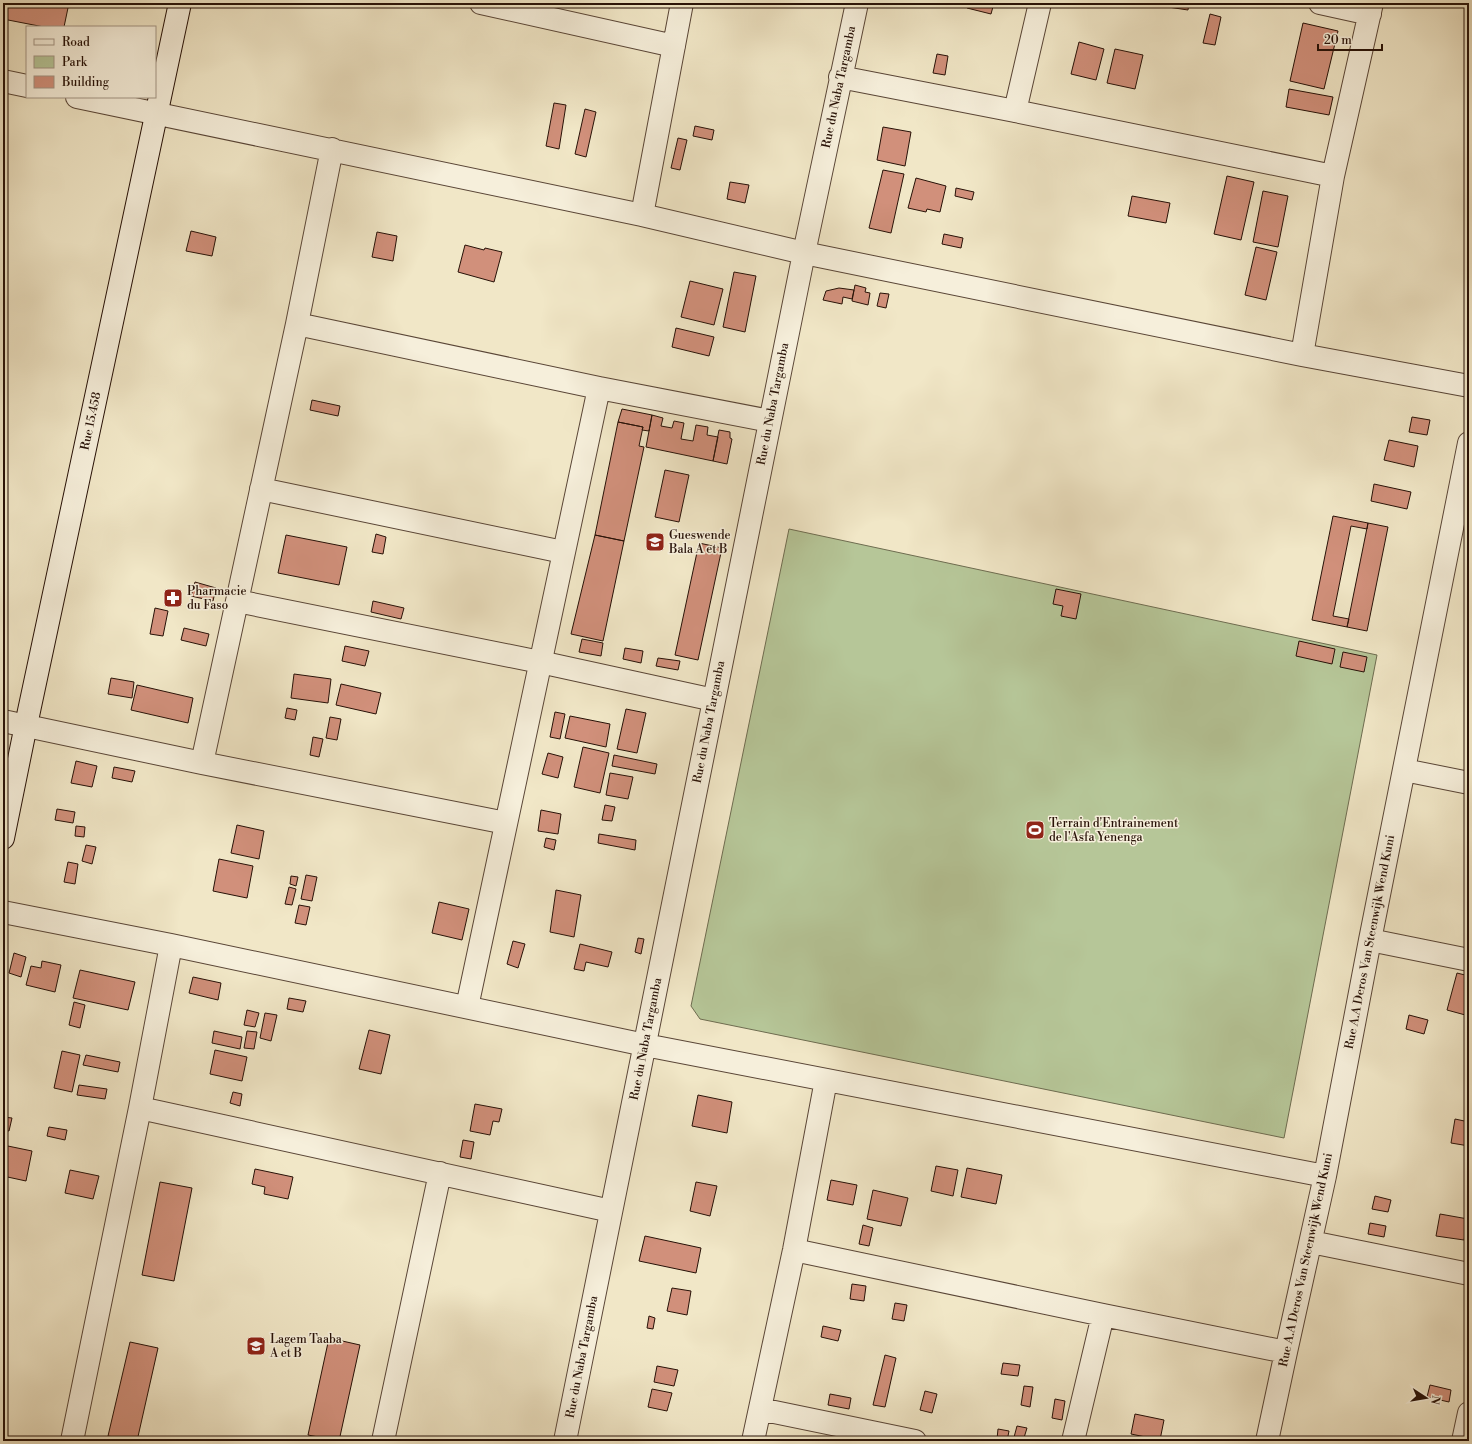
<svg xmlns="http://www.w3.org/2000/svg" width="1472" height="1444" font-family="'Libre Bodoni',serif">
<rect width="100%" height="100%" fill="#f1e7c7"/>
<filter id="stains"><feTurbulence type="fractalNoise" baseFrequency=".005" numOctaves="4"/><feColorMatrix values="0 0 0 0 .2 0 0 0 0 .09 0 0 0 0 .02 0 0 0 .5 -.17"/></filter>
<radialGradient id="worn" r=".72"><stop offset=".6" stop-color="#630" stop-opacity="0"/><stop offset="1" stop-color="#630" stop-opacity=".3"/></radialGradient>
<path fill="#b6c698" stroke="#6e6c50" d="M 789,529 L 1377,655 L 1284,1138 L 700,1019 L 691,1006 Z"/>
<path fill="#d1907b" stroke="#271107" d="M 3,3 L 69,3 L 64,27 L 44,27 L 3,19 Z
M 969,3 L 994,3 L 991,14 L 967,8 Z
M 1168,3 L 1189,3 L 1188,10 L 1168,7 Z
M 1210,14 L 1221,17 L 1215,45 L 1203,43 Z
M 1303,23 L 1338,31 L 1324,89 L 1290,81 Z
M 1079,42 L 1104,49 L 1096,80 L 1071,74 Z
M 1115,49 L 1143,55 L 1135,89 L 1107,83 Z
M 937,54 L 948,56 L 945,75 L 933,73 Z
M 1289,89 L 1333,97 L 1329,115 L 1286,107 Z
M 554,103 L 566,105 L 559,149 L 546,146 Z
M 585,109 L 596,112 L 586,157 L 575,154 Z
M 695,126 L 714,130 L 712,140 L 693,136 Z
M 883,127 L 911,132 L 905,166 L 877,160 Z
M 678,138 L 687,140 L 680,170 L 671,168 Z
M 883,170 L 904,174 L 891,233 L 869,228 Z
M 1227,176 L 1254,182 L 1241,240 L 1214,234 Z
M 916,178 L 946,186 L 940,212 L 927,209 L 926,212 L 908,208 Z
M 730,182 L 749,185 L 745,203 L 727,199 Z
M 956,188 L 974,192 L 972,200 L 955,196 Z
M 1263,191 L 1288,196 L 1278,247 L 1253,242 Z
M 1132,196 L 1170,203 L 1166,223 L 1128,216 Z
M 191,231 L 216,237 L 212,256 L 186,251 Z
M 377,232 L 397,236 L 393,261 L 372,257 Z
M 944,234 L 963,238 L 961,248 L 942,244 Z
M 465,245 L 484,250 L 485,248 L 502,252 L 494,282 L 458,272 Z
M 1256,247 L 1277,252 L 1266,300 L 1245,295 Z
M 734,272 L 756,276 L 745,332 L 723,327 Z
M 690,281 L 723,289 L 714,325 L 681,317 Z
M 855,285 L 866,288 L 865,292 L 870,293 L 868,305 L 852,301 Z
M 839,288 L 854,290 L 852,299 L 843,297 L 842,304 L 823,300 L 826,291 Z
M 880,293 L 889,294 L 886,308 L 877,306 Z
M 676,328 L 714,337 L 709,356 L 672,347 Z
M 312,400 L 340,406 L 338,416 L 310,410 Z
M 622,409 L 652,415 L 649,431 L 642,430 L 643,427 L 618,422 Z
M 652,415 L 663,418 L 661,426 L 672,428 L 674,421 L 684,423 L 681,439 L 693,441 L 696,425 L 708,427 L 707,435 L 718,437 L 713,461 L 646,447 Z
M 1412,417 L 1430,420 L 1427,435 L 1409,432 Z
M 618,422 L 643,427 L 639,446 L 644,447 L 624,541 L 595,535 Z
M 719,430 L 730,432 L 730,438 L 732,439 L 727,464 L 713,461 Z
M 1389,440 L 1418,446 L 1414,467 L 1384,460 Z
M 665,470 L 689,475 L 679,522 L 655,517 Z
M 1374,484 L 1411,492 L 1407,509 L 1371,501 Z
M 1333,516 L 1368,523 L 1367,529 L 1351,526 L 1333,616 L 1349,619 L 1347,627 L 1312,620 Z
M 1368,523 L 1388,527 L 1367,631 L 1347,627 Z
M 376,534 L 386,537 L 383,554 L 372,552 Z
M 286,535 L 347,547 L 339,585 L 278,573 Z
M 595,535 L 624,541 L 603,641 L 571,634 Z
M 699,543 L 722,548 L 698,660 L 675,655 Z
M 195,582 L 216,588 L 213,601 L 191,596 Z
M 1056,589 L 1081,594 L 1076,619 L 1061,616 L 1063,606 L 1053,604 Z
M 373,601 L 404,608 L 401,619 L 371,612 Z
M 155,608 L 168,611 L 163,636 L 150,634 Z
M 184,628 L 209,634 L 206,646 L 181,640 Z
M 582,639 L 603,643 L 601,656 L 579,652 Z
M 1299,641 L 1335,649 L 1332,664 L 1296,656 Z
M 345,646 L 369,651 L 365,666 L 342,661 Z
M 625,648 L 643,651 L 641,663 L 623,659 Z
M 1343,652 L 1367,657 L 1364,672 L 1340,667 Z
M 658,658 L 680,661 L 678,670 L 656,666 Z
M 294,674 L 331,679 L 328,703 L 291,698 Z
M 111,678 L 134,682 L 132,698 L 108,694 Z
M 341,684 L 381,693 L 376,714 L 336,705 Z
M 137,685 L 193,698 L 188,723 L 131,710 Z
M 287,708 L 297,710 L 295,720 L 285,718 Z
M 626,709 L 646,713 L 637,753 L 617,749 Z
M 555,712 L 565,714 L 560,739 L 550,737 Z
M 570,716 L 610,724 L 606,747 L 565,738 Z
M 330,717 L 341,719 L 337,740 L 326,738 Z
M 313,737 L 323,739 L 319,757 L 310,755 Z
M 583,747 L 609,753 L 600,793 L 574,787 Z
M 548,753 L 563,757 L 558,778 L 542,774 Z
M 614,755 L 657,764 L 655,774 L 612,766 Z
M 76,761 L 97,766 L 92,787 L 71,783 Z
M 114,767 L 135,771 L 132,782 L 112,778 Z
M 610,773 L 633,777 L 628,799 L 606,795 Z
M 605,805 L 615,807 L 612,821 L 602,820 Z
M 57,809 L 75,812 L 73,823 L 55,820 Z
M 541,810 L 561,814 L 558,834 L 538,831 Z
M 237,825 L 264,831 L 259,859 L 231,853 Z
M 76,826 L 85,827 L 84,837 L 75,836 Z
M 599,834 L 636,840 L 635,850 L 598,843 Z
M 546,838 L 556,840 L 554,850 L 544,847 Z
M 86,845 L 96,847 L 92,864 L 82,861 Z
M 219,859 L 253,866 L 247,898 L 213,891 Z
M 68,862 L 78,864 L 75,884 L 64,882 Z
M 306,875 L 317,877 L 312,901 L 301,899 Z
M 291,876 L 298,877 L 296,886 L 290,884 Z
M 289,887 L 296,889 L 292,905 L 285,904 Z
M 556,890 L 581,895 L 574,937 L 550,932 Z
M 439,902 L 469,909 L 462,940 L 432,933 Z
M 299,905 L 310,907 L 306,925 L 295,923 Z
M 638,938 L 644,939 L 641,954 L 635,952 Z
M 513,941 L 525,944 L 518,968 L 507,964 Z
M 580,944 L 612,952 L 608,967 L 586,962 L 584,971 L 574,969 Z
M 14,953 L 26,957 L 21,977 L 9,973 Z
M 42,961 L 61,965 L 55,992 L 26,985 L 31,966 L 41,968 Z
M 80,970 L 135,982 L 128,1010 L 73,998 Z
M 1457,973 L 1469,976 L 1469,1016 L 1447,1010 Z
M 193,977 L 221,983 L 218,1000 L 189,993 Z
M 289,998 L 306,1001 L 303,1012 L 287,1009 Z
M 74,1002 L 85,1005 L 80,1028 L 69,1025 Z
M 247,1010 L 259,1013 L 255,1027 L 244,1025 Z
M 265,1013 L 277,1015 L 271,1041 L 260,1038 Z
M 1409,1015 L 1428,1020 L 1424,1034 L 1406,1029 Z
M 369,1030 L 390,1035 L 381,1074 L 359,1069 Z
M 214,1031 L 242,1037 L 240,1049 L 212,1043 Z
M 247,1031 L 257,1032 L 254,1049 L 244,1048 Z
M 215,1050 L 247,1057 L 242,1081 L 210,1074 Z
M 62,1051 L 80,1055 L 72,1092 L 54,1088 Z
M 86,1055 L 120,1062 L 118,1072 L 83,1065 Z
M 79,1085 L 107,1089 L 105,1099 L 77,1095 Z
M 233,1092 L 242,1094 L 240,1106 L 230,1103 Z
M 698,1095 L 732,1102 L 727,1133 L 692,1126 Z
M 475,1104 L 502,1109 L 499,1122 L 493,1121 L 490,1135 L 470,1131 Z
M 3,1117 L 12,1118 L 9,1131 L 3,1130 Z
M 1455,1119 L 1469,1122 L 1469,1146 L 1451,1143 Z
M 49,1127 L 67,1130 L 65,1140 L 47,1136 Z
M 463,1140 L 474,1142 L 471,1159 L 460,1157 Z
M 3,1145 L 32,1151 L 26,1181 L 3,1176 Z
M 936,1166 L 958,1170 L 953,1196 L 931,1191 Z
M 967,1168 L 1002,1175 L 996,1204 L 961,1197 Z
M 255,1169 L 293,1177 L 288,1199 L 264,1194 L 265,1187 L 252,1184 Z
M 70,1170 L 99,1176 L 93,1199 L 65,1193 Z
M 831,1180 L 857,1185 L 853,1205 L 827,1200 Z
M 160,1182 L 192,1188 L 174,1281 L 142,1275 Z
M 696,1182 L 717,1186 L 710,1216 L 690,1211 Z
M 873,1190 L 908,1198 L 901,1226 L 867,1219 Z
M 1375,1196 L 1391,1200 L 1388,1212 L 1372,1209 Z
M 1440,1214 L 1468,1219 L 1464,1240 L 1436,1236 Z
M 1370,1223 L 1386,1226 L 1384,1237 L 1368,1234 Z
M 863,1225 L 873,1228 L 869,1246 L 859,1244 Z
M 645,1236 L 701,1248 L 696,1273 L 639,1261 Z
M 852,1284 L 866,1286 L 864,1301 L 850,1299 Z
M 672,1288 L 691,1291 L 687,1315 L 667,1311 Z
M 895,1303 L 907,1305 L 904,1321 L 892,1319 Z
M 649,1316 L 655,1318 L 653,1329 L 647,1328 Z
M 823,1326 L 841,1330 L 838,1341 L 821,1337 Z
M 329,1338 L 360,1345 L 339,1441 L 308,1435 Z
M 130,1342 L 158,1348 L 137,1441 L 108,1436 Z
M 885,1355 L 896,1358 L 885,1407 L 873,1405 Z
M 1003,1363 L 1020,1365 L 1018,1376 L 1001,1374 Z
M 657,1366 L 678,1370 L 674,1386 L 654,1382 Z
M 1430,1385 L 1451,1390 L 1449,1402 L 1427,1397 Z
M 1024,1386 L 1033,1387 L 1030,1407 L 1021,1405 Z
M 652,1389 L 672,1393 L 667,1411 L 648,1407 Z
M 925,1391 L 937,1394 L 932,1413 L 920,1410 Z
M 830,1394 L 851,1398 L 849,1409 L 828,1405 Z
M 1055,1399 L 1065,1401 L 1062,1420 L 1052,1418 Z
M 1135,1414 L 1164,1420 L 1160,1440 L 1131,1434 Z
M 1017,1426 L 1027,1428 L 1023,1441 L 1013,1441 Z
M 998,1429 L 1009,1431 L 1007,1441 L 997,1439 Z"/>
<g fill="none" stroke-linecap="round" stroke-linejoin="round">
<g stroke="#5a4637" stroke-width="24">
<path id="minor" d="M 481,3 L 674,46
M 1320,3 L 1370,14
M 840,77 L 1015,111 L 1333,176
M 3,81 L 27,86
M 77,97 L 642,215 L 804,253 L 1302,355 L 1469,386
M 1015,111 L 1040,3
M 642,215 L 682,3
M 297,324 L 599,388 L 770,421
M 1302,355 L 1333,176 L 1372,3
M 261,489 L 563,552
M 237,601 L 540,662 L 714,700
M 3,721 L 202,763 L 506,823
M 202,763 L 297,324 L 332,149
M 1404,770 L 1469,783
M 3,912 L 171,945 L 645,1045 L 1325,1176
M 1370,940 L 1469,960
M 467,1007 L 599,388
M 140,1108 L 611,1211
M 1311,1242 L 1469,1274
M 794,1250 L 1103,1315 L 1286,1352
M 760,1409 L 915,1441
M 72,1441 L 140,1108 L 171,945
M 383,1441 L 440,1173
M 565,1441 L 804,253 L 857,3
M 753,1441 L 794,1250 L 826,1080
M 1073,1441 L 1103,1315
M 1267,1441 L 1286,1352 L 1325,1176 L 1370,940 L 1469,443
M 1463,1441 L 1469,1413"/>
</g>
<g stroke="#271107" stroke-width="24">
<path id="secondary" d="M 3,838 L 26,725 L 180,3"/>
</g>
<use href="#minor" stroke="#f6efdb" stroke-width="22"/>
<use href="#secondary" stroke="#f6efdb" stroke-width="22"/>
</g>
<defs>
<g id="school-square" transform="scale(1)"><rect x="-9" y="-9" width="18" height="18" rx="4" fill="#8f2418" stroke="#f6efdb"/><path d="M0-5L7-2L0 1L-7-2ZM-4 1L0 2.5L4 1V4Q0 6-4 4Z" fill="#fff"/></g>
<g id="pharmacy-square" transform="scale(1)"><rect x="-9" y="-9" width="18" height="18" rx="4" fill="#8f2418" stroke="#f6efdb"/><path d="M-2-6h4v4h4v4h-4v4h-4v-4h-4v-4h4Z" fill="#fff"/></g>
<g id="stadium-square" transform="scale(1)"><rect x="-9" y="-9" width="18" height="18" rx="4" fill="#8f2418" stroke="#f6efdb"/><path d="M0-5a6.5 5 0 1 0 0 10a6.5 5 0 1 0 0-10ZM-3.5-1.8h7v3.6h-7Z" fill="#fff"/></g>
</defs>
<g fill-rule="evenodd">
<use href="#school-square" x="655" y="542"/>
<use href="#pharmacy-square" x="173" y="598"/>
<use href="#stadium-square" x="1035" y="830"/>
<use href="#school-square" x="256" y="1346"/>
</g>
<g text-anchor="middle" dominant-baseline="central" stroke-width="3" stroke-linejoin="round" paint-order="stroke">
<g font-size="12" fill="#271107" stroke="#f6efdb">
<text transform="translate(839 87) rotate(-78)">Rue du Naba Targamba</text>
<text transform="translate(773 404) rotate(-79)">Rue du Naba Targamba</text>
<text transform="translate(91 421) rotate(-78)">Rue 15.458</text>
<text transform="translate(709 722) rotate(-79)">Rue du Naba Targamba</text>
<text transform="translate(1370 942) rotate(-79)">Rue A.A Deros Van Steenwijk Wend Kuni</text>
<text transform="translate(646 1039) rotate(-79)">Rue du Naba Targamba</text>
<text transform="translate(1306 1260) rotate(-78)">Rue A.A Deros Van Steenwijk Wend Kuni</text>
<text transform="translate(582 1357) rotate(-79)">Rue du Naba Targamba</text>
</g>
<g font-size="12" fill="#271107" stroke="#f6efdb" text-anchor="start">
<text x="669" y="535">Gueswende<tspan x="669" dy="14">Bala A et B</tspan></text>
<text x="187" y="591">Pharmacie<tspan x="187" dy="14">du Faso</tspan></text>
<text x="1049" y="823">Terrain d'Entrainement<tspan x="1049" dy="14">de l'Asfa Yenenga</tspan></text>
<text x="270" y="1339">Lagem Taaba<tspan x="270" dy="14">A et B</tspan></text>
</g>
</g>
<rect width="1472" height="1444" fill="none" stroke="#f1e7c7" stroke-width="16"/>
<rect x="4" y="4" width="1464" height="1436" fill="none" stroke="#271107" stroke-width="2"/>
<rect x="8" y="8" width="1456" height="1428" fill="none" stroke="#271107"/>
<rect x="26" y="26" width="130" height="72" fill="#f6efdb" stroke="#a39686"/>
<rect x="34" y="39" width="20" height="6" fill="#f6efdb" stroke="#a39686"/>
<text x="62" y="46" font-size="12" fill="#271107">Road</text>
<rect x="34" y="56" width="20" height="12" fill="#b6c698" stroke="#a39686"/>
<text x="62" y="66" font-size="12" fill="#271107">Park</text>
<rect x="34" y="76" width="20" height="12" fill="#d1907b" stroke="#a39686"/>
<text x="62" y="86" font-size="12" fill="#271107">Building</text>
<g transform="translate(1426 1398) rotate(102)" stroke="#f6efdb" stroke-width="3" paint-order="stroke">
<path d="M0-3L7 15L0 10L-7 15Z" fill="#271107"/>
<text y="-6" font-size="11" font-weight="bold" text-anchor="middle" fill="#271107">N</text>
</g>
<path d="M1318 44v6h64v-6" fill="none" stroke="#271107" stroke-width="2"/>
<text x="1324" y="44" font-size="12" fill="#271107" stroke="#f6efdb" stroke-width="3" paint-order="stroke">20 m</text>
<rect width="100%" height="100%" filter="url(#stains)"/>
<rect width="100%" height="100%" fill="url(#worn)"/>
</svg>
